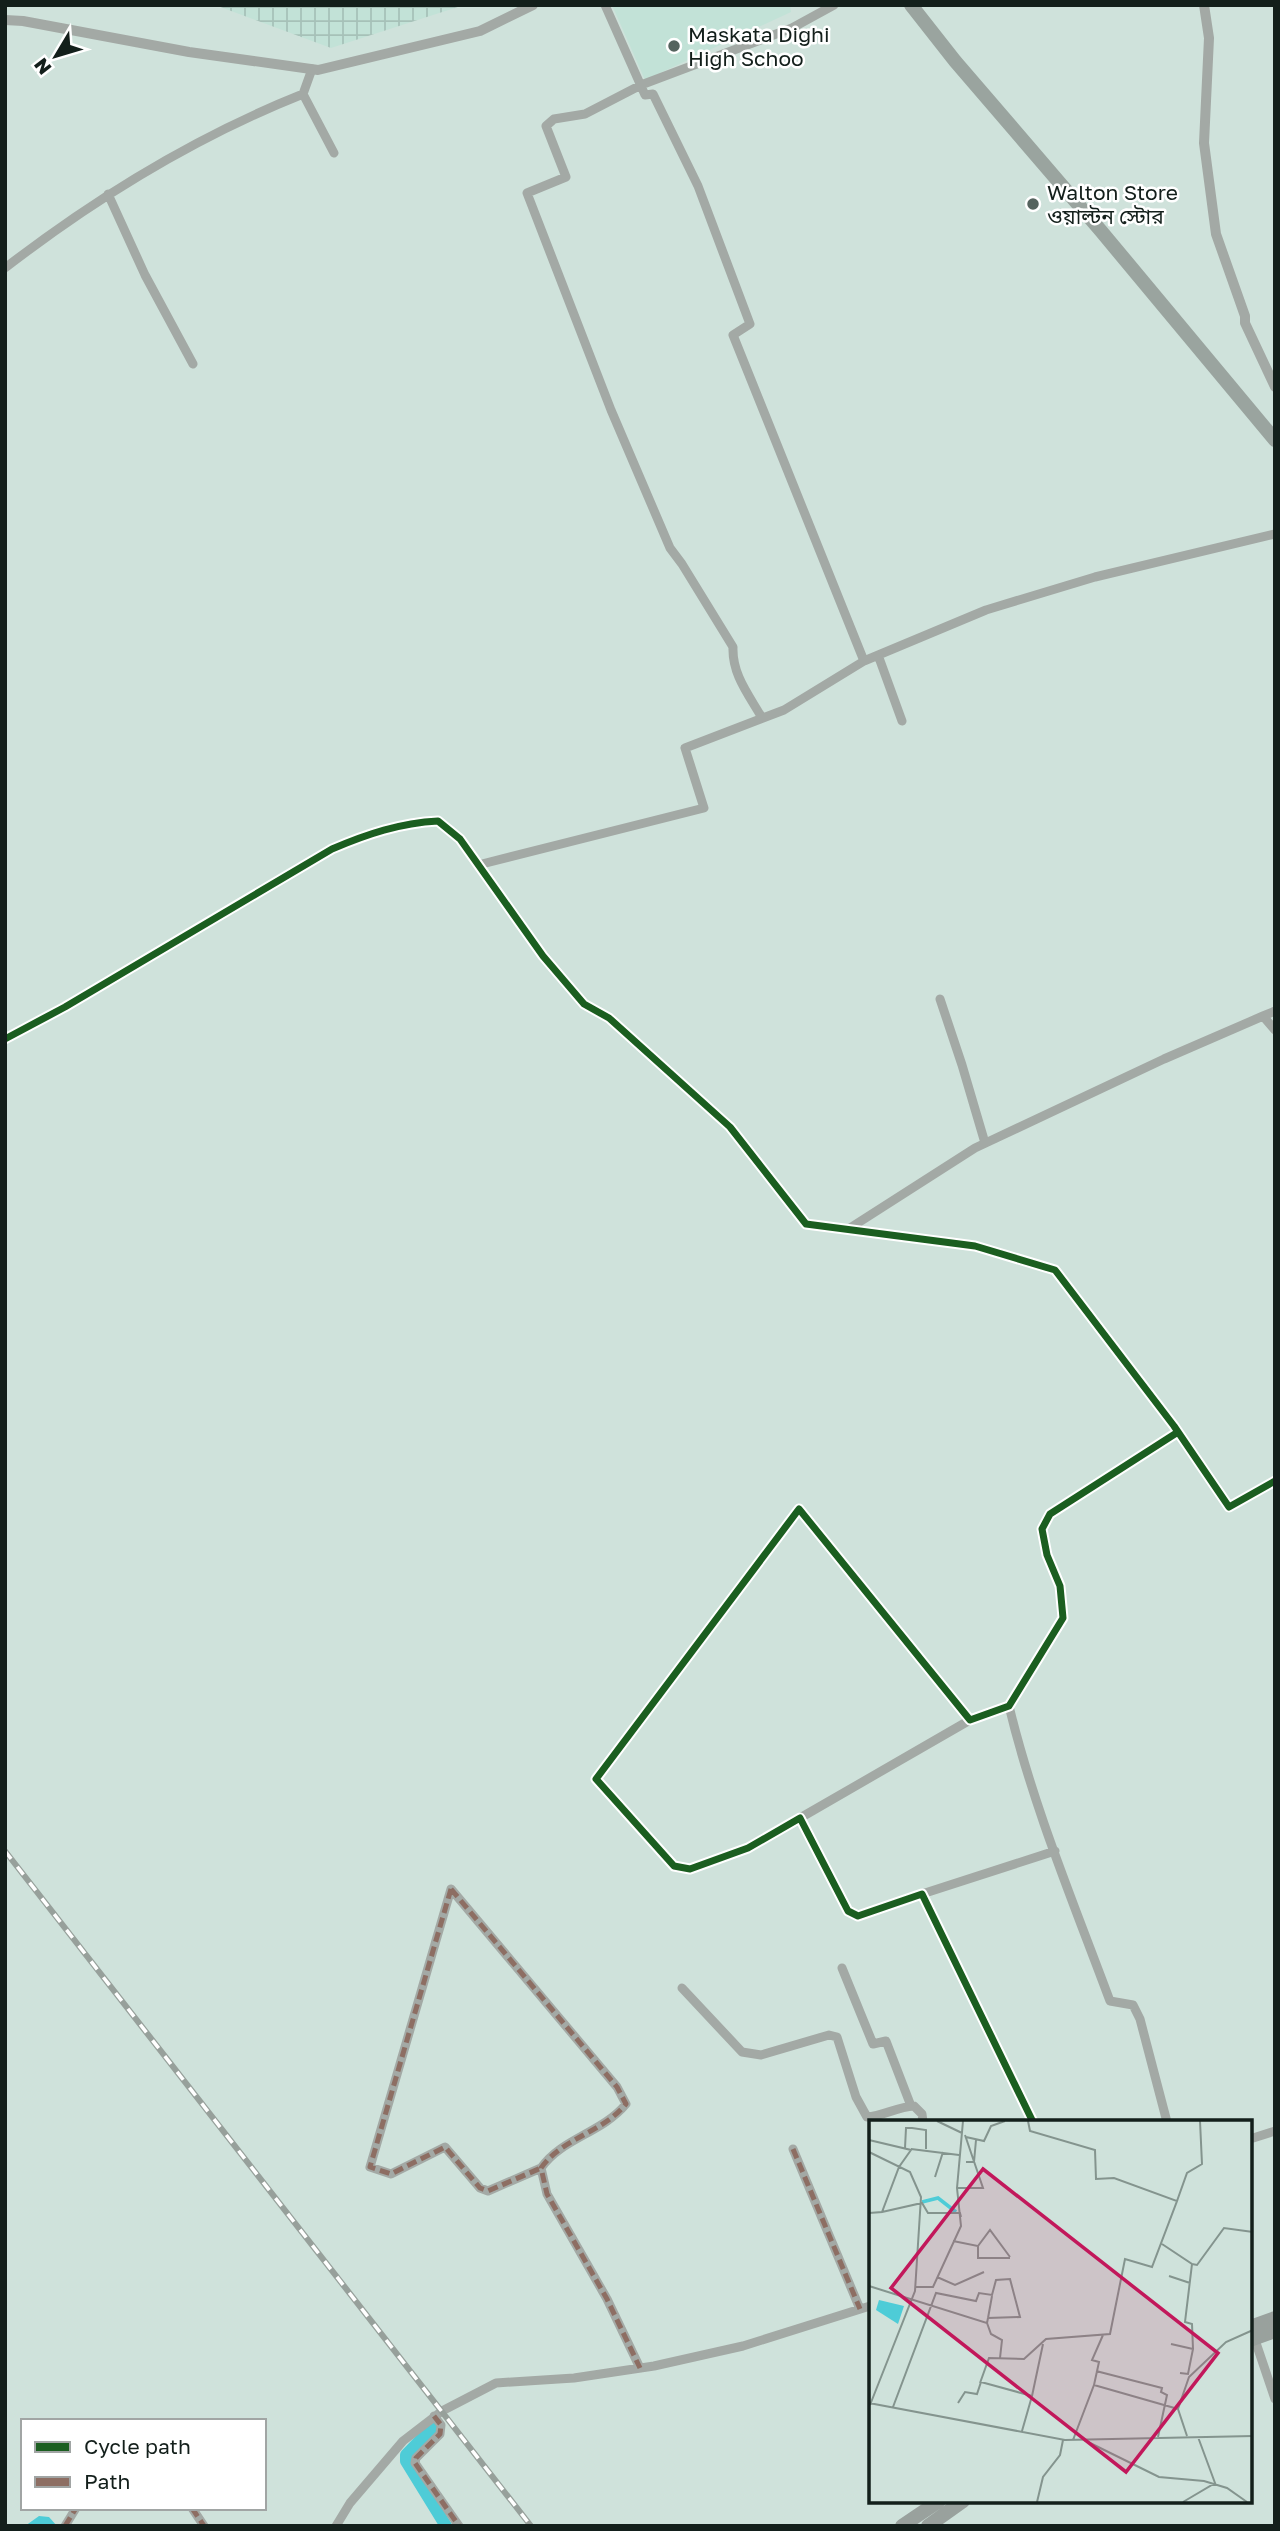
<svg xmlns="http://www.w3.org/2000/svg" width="1280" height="2531" font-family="'Golos Text','Noto Sans Bengali',sans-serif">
<defs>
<pattern id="industrial-grid" width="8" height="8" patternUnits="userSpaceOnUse" patternTransform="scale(1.75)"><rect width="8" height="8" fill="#c2e2d7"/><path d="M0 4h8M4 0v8" fill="none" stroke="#a6c1b8"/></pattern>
<pattern id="water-waves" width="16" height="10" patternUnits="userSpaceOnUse" patternTransform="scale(1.75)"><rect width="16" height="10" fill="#4eccd7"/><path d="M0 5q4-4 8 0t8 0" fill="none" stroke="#43afb8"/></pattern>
</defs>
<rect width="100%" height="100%" fill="#cfe2db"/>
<path fill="#c2e2d7" d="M 612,5 L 790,5 L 791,12 L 645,80 Z"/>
<path fill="url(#industrial-grid)" d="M 215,5 L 464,5 L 331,48 Z"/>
<path fill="url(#water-waves)" d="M 39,2516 L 49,2517 L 57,2526 L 25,2526 Z"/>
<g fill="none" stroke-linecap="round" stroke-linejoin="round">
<path stroke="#4eccd7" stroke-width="12" d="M 432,2428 L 406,2455 L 406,2461 L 446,2526"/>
<path stroke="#a3a9a5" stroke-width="9" d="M 605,5 L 645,95 L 653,94 L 698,186 L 750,324 L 733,335 L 864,661 L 986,610 L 1095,577 L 1275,534
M 303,94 L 312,69
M 108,194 L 145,275 L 193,364
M 5,268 C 97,197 195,137 303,94 L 334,153
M 878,655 L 902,721
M 762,718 C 749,695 732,675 733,647 L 682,564 L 670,548 L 611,410 L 527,193 L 566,177 L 546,126 L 554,119 L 585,114 L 641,85 L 792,28 L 834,5
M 478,865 L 704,808 L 685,748 L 784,710 L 864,661
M 940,999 L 962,1065 L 985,1143
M 1263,1016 L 1275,1011
M 5,1039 L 65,1007 L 332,849 C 367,834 400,823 438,821 L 460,839 L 543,956 L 584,1004 L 609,1018 L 730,1127 L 806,1224 L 975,1246 L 1055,1270 L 1174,1426 L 1229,1507 L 1275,1481
M 850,1228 L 975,1148 L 1164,1059 L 1263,1016 L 1275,1030
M 1009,1706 C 1033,1806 1074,1904 1110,2001 L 1133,2005 L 1140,2019 L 1167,2122
M 800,1818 L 970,1720
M 451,1889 L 617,2087 L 626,2104 C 602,2133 562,2138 541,2168 L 547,2194 L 607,2299 L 640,2368
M 451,1889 L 370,2167 L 391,2174 L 445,2147 L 480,2188 L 488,2191 L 541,2168
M 922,1894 L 1055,1851
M 842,1968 L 873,2044 L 886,2041 L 911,2106
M 682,1988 L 742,2052 L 761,2055 L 829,2035 L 837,2037 L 856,2097 L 867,2117 C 883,2116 897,2107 914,2106 L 922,2114 L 923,2122
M 1033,2122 L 922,1894 L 858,1916 L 848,1911 L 800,1818 L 748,1848 L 690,1869 L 674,1866 L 596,1779 L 799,1509 L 970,1720 L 1009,1706 L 1063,1618 L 1060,1586 L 1047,1555 L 1042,1529 L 1050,1514 L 1178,1432
M 1250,2139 L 1275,2131
M 793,2149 L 860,2309
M 1254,2337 L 1275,2399
M 434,2416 L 441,2425 L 440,2434 L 416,2458 L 415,2463 L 459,2526
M 192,2508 L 204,2526
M 65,2526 L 76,2508
M 336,2526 L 350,2503 L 403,2441 L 442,2411 L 496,2383 L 574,2378 L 654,2366 L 743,2346 L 870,2306"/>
<path stroke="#a3a9a5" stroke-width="10" d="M 1204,5 L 1209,38 L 1204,143 L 1216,234 L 1245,316 L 1245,323 L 1275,387
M 5,20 L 23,21 L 189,52 L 318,70 L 480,31 L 533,5"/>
<path stroke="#99a19d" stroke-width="14" d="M 1250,2327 L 1275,2318
M 1250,2340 L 1275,2331
M 902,2526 L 939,2501
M 928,2526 L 963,2501"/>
<path stroke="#9aa49f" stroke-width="14" d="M 911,5 L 955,61 L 1101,231 L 1275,440"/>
<g stroke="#97a09b" stroke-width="6">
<path id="rail" d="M 5,1851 L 531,2526"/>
</g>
<use href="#rail" stroke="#fff" stroke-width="3.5" stroke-dasharray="10" stroke-linecap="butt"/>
<path stroke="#8d6e63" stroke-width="5" stroke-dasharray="10 5" stroke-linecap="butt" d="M 451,1889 L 617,2087 L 626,2104 C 602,2133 562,2138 541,2168 L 547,2194 L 607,2299 L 640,2368
M 451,1889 L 370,2167 L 391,2174 L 445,2147 L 480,2188 L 488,2191 L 541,2168
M 793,2149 L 860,2309
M 434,2416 L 441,2425 L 440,2434 L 416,2458 L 415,2463 L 459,2526
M 192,2508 L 204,2526
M 65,2526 L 76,2508"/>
<g stroke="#fff" stroke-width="11">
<path id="cycleway" d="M 5,1039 L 65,1007 L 332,849 C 367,834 400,823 438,821 L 460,839 L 543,956 L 584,1004 L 609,1018 L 730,1127 L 806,1224 L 975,1246 L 1055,1270 L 1174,1426 L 1229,1507 L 1275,1481
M 1033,2122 L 922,1894 L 858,1916 L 848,1911 L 800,1818 L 748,1848 L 690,1869 L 674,1866 L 596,1779 L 799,1509 L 970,1720 L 1009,1706 L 1063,1618 L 1060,1586 L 1047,1555 L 1042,1529 L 1050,1514 L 1178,1432"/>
</g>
<use href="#cycleway" stroke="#1b5e20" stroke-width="7"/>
</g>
<g fill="#55635e" stroke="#fff" stroke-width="2.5">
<circle cx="674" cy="46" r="7"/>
<circle cx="1033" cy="204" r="7"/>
</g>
<g text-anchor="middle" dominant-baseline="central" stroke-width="5" stroke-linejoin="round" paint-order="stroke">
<g font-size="21" fill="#131f1b" stroke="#fff" text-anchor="start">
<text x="688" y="34">Maskata Dighi<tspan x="688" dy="24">High Schoo</tspan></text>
<text x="1047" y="192">Walton Store<tspan x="1047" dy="24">ওয়াল্টন স্টোর</tspan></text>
</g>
</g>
<g transform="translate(869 2120)">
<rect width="383" height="383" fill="#cfe2db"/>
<path d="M 10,180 L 35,186 L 29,204 L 7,190 Z" fill="#4eccd7"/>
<path fill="none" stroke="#4eccd7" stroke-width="3.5" d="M 53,82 L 69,78 L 87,92"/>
<path fill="none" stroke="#84948e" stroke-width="2" d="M 68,1 L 93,13M 97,17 L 115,21 L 122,6 L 136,1M 0,20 L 42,30 L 30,47 L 13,92 L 0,93M 36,28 L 37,8 L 43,8 L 57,10 L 57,29M 42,29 L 90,35M 0,32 L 41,52 L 52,77 L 46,171 L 1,285M 97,42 L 105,42 L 107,20M 66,57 L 74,32M 88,68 L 114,68 L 96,15M 308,81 L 318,53 L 333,44 L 331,1M 13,92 L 53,83 L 59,93 L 91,93 L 92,97M 84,121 L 109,126 L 109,138 L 141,138M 293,124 L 323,144 L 316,202 L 323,204 L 324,229 L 319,254 L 311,253M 109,126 L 121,110 L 141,137M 323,144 L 328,145 L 355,108 L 384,112M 300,156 L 321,163M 68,157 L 86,165 L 115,152M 0,166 L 118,203 L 122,214 L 133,220 L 131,238M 46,167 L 64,167 L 92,106 L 88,68 L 94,1M 119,198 L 123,176M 302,224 L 324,229M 227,251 L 293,268 L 292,272 L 298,275 L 289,317M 111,263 L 120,238 L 155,239 L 177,219 L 241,214 L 256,139 L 283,147 L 308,81 L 245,58 L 227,59 L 226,30 L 161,11 L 159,1M 225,265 L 230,242 L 223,240 L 234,215M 0,283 L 196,320 L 384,316M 89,283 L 96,272 L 108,274 L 112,262 L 163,276 L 174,224M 24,287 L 67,173 L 107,181 L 110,173 L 123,175 L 127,160 L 141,159 L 151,197 L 119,198 L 118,203M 153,311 L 163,276M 318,316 L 309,289 L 320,257 L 357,222 L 384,210M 204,320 L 225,265 L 309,289M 215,320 L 290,357 L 335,361 L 358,368 L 378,382M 168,382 L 174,357 L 191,335 L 194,320M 314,382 L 346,363 L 329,317"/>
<path fill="#c2185b" fill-opacity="0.15" stroke="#c2185b" stroke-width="3.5" d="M 114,49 L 349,233 L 257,352 L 22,168 Z"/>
<rect width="383" height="383" fill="none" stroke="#131f1b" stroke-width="3.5"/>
</g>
<rect width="1280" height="2531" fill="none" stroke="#131f1b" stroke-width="14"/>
<rect x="21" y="2419" width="245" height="91" fill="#ffffff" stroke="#a1a5a4" stroke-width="2"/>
<rect x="35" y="2442" width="35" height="10" fill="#1b5e20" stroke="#a1a5a4" stroke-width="2"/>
<text x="84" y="2454" font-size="21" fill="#131f1b">Cycle path</text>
<rect x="35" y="2477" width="35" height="10" fill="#8d6e63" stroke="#a1a5a4" stroke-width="2"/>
<text x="84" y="2489" font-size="21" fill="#131f1b">Path</text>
<g transform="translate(56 56) rotate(232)" stroke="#ffffff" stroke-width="5" paint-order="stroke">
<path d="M0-5L12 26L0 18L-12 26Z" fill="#131f1b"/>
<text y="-10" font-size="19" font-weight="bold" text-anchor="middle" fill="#131f1b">N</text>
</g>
</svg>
